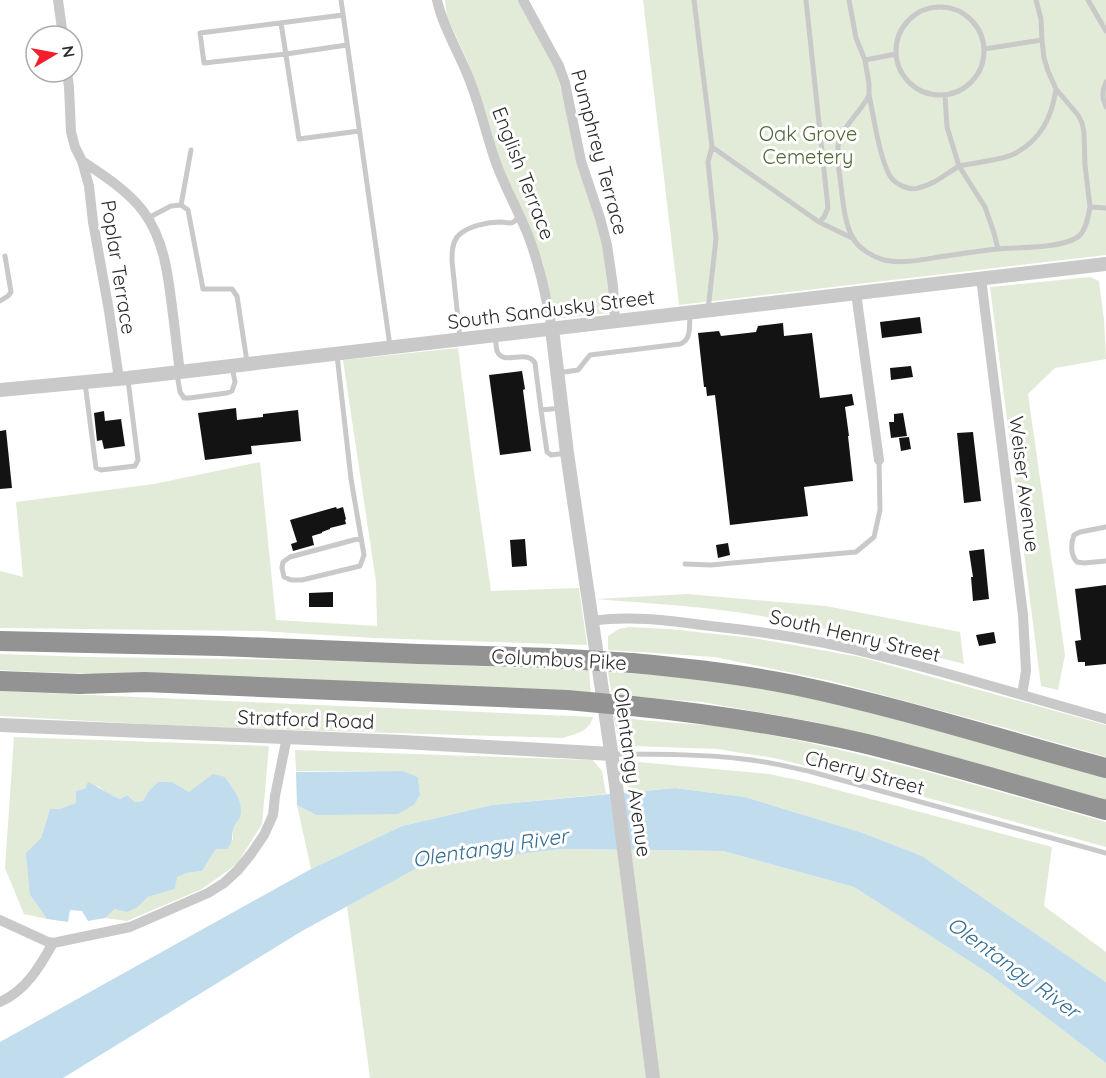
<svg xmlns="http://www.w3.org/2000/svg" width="1106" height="1078" font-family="Quicksand,sans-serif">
<rect width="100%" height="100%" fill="#fff"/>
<path fill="#e2ebd7" d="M 445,0 L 519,0 L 552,57 L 599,226 L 611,287 L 611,313 L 554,319 L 543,263 L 501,164 L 489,122 L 467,60 L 447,17 Z
M 643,0 L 1106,0 L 1106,255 L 679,305 Z
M 1090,277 L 1099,281 L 1104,320 L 1106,359 L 1055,368 L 1028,394 L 1065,655 L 1058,690 L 1041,686 L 990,287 Z
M 458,348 L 474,472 L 491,591 L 579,588 L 587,645 L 374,638 L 260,631 L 0,628 L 0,571 L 23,577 L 16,502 L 154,484 L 260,462 L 276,620 L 377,626 L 376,582 L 343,360 Z
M 687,594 L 826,606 L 960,632 L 964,664 C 902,648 840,630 777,619 C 717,607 656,604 595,599 Z
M 629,627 L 669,629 L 753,638 L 860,657 L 1106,725 L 1106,757 L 1006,728 L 831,681 L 715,657 L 608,650 L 608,636 L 619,629 Z
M 0,654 L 89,657 L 306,660 L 589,670 L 591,695 L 263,680 L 16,671 L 0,670 Z
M 608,672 L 660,675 L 734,683 L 807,695 L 1106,777 L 1106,800 L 928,750 L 815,722 L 702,702 L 612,695 Z
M 0,691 L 593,717 C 589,732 575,734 562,738 L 200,727 L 0,716 Z
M 613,716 C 656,724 701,722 744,730 C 867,752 986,788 1106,822 L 1106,847 L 852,777 L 774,758 L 717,749 L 632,746 L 618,737 Z
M 14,737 L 269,746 L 262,824 L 237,864 L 202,889 L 127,921 L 105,918 L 115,909 L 138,907 L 148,897 L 175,889 L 176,877 L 187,873 L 202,871 L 216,849 L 233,840 L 233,829 L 241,814 L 189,792 L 172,782 L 148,792 L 143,801 L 135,802 L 127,795 L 120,799 L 107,793 L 98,786 L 85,789 L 76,803 L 59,809 L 50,809 L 41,838 L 30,895 L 47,919 L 24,914 L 5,868 Z
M 295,750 L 593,760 L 602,771 L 606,794 L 492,805 L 402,826 L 311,869 L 297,805 L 316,815 L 415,804 L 420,795 L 418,777 L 403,771 L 296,771 Z
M 638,762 L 769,774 L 807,782 L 1052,847 L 1044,906 L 1106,952 L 1106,982 L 922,856 L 863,833 L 745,797 L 675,788 L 628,792 L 627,772 Z
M 560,849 L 723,851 L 854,887 L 988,973 L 1106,1063 L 1106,1078 L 370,1078 L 347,906 L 419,867 Z"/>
<path fill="#c1dced" d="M 403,771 L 418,777 L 420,795 L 415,804 L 398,814 L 316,815 L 297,805 L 296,772 Z
M 213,774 L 225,777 C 232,787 242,799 241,813 C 241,819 234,824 233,830 C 231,841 234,839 227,849 L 216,849 L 202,871 L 187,873 L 177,877 L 175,889 L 148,897 L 138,907 L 127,912 L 115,909 L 105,918 L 88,921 L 82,911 L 70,910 L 68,922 L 47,919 L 30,895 L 26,853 L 41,838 L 50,809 L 59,809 L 76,803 L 76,791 L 85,789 L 88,782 C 99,787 108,794 120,799 L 127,795 L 135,802 L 143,801 L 148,792 L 158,782 L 172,782 L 189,792 Z
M 675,788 L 745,797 L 863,833 L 922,856 L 1106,982 L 1106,1063 L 988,973 L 854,887 L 723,851 L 560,849 L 419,867 L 302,931 L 63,1078 L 0,1078 L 0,1042 L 311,869 L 402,826 L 492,805 Z"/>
<path fill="#131313" d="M 920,317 L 922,333 L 882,338 L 880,322 Z
M 783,323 L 784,336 L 812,333 L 820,398 L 852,394 L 854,405 L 845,407 L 849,436 L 848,436 L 853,481 L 804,487 L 808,516 L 730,525 L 715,395 L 707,396 L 706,387 L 704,387 L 698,333 L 719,331 L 721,336 L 756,332 L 758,326 Z
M 911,366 L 913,377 L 891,380 L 890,368 Z
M 522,371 L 525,389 L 523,390 L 531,451 L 500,455 L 489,375 Z
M 236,408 L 237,420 L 263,417 L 263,414 L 298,410 L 301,441 L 251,446 L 252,454 L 205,460 L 198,413 Z
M 104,411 L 105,421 L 121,419 L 125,446 L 104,449 L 102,440 L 97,441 L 94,413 Z
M 903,413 L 907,436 L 891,438 L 889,422 L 894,422 L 894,414 Z
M 6,430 L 12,488 L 0,489 L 0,431 Z
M 973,432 L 981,501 L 964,503 L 957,433 Z
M 909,437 L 911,449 L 901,451 L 899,438 Z
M 336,507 L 337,509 L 343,507 L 346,519 L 345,520 L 346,524 L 330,528 L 330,529 L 322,532 L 322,533 L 312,536 L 314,545 L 293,551 L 291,544 L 297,542 L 290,520 Z
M 525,539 L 527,566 L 512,567 L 510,540 Z
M 728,543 L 730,555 L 718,558 L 716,545 Z
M 984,549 L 989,599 L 973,601 L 971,577 L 973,577 L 969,551 Z
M 1106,585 L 1106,664 L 1085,666 L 1085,662 L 1078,662 L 1075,641 L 1081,640 L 1075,589 Z
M 333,592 L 333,607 L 309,607 L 309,593 Z
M 994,632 L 996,643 L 979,646 L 976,635 Z"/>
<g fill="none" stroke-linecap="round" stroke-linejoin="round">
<path stroke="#c9c9c9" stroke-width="5" d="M 341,0 L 390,346
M 694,0 L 712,147
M 806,0 L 828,208 L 824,217 L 819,222 L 854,239
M 849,0 L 856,38 L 865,60
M 1036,0 L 1041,19 L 1042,40 L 1044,58 L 1048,71 L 1056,89 L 1078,115 L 1082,123 L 1084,132 L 1085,165 L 1090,207 L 1106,208
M 1088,0 L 1106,31
M896 51a44 44 0 1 1 88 0a44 44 0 1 1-88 0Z
M 343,15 L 200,33 L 204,63 L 286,54 L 347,45
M 281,23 L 299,139 L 359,131
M 984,49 L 1042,40
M 1106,82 C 1102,90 1102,99 1106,107
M 869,95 C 862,111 845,123 839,141 C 835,155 841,180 842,195 C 844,210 846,227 854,240 C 860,249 873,257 884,260 C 902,264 921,260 939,257 C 959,254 978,251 998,249 L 994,233 L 985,207 L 959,166 C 946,174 933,185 918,188 C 909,191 895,184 890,176 C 879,157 874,117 869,95 L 869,84 L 865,60 L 896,54
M 945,95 L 947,127 L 959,166 C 973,163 1002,160 1014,154 C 1041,140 1052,117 1056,89
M 181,205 L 191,150
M 148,218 L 171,206 L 181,205 L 188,210 L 203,289 L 232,289 L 237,296 L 247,362
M 998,249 C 1018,247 1068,249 1081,234 C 1087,226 1088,217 1090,207
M 0,301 L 8,296 L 11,292 L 5,256
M 708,310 L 716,239 L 708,162 L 712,147 L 819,222
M 495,337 C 496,341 496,347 497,351 C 504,367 525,348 535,363 L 541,410
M 460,338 L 452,261 C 452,253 452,244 457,237 C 466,226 488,222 502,222 C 510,223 513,225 518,217
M 337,355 L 351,479 L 364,555 L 360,566 L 302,580 L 291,580 L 284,577 L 282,568 L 283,562 L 290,557 L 361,538
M 558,373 L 578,370 L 590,355 L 680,344 C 692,340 689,325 690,314
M 177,374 L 180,392 L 184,398 L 189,398 L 227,393 L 232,391 L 235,382 L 232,367
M 85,383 L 96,468 L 101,470 L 135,466 L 138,460 L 128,380
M 561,408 L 541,410 L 547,452 L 551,455 L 567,453
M 1106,527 L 1080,532 L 1074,535 C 1071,543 1070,555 1077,562 L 1084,563 L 1106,561
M 685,564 L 711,565 L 732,563 L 856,552 L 874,537 L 880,510 L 879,460
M 613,754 C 656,754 700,754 743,759 C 766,761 789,767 812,772 L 1106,853"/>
<path stroke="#c9c9c9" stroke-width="10" d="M 58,0 L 63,36
M 437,0 C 443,28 460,54 470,81 C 480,107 486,133 495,160 C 504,186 518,210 528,235 C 540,266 546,297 552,329
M 523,0 L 559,66 L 565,83 L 581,161 L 600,218 L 607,245 L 613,286 L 615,322
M 67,72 L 69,87 L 71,132 L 75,147 L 82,161 L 89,186 L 93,222 L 109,311 L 119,379
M 82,161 C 103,175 127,190 143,211 C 164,239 168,274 172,307 C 175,329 177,350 180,372
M 981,278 L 1023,615 L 1026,671 L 1022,695
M 856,293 L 879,460
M 592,621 C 631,615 671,621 710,626 C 768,632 825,641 881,656 C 957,675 1031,698 1106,719
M 0,920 L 48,942 L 53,943 C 40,966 26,991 0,1002
M 53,943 L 130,927 L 208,893 L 224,883 L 238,870 L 251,854 L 264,835 L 273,815 L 275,796 L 287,737"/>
<path stroke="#c9c9c9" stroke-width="14" d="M 552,329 L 567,453 L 615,778 L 653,1078
M 0,390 L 128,378 L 1106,264
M 0,725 L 403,742 L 611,754"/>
<path stroke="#939393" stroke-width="20" d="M 0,641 L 220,646 L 418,654 L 552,658
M 632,663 C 686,668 741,674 794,685 C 899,707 1002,740 1106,768
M 0,681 L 80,684 L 145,682 L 567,700
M 632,706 C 711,714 790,726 867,744 C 947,764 1027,788 1106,810"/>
<path stroke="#939393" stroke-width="20" d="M 552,658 L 632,663
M 567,700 L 632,706"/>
</g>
<g text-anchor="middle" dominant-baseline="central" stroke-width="6" stroke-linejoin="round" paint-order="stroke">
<g font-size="20" fill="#4e6a36" stroke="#fff">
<text x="808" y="133">Oak Grove<tspan x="808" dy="23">Cemetery</tspan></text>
</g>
<g font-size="20" fill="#2c2c2c" stroke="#fff">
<text transform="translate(600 152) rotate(75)">Pumphrey Terrace</text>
<text transform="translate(524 173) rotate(69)">English Terrace</text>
<text transform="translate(119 267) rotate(81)">Poplar Terrace</text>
<text transform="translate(551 309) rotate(-7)">South Sandusky Street</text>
<text transform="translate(1025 484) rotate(83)">Weiser Avenue</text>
<text transform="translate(855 635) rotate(13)">South Henry Street</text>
<text transform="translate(559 659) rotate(3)">Columbus Pike</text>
<text transform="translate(306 719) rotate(2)">Stratford Road</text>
<text transform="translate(633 772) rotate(82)">Olentangy Avenue</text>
<text transform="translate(865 772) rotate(15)">Cherry Street</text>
</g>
<g font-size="21" font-style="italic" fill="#346e93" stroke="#fff">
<text transform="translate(490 847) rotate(-9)">Olentangy River</text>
<text transform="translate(1014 967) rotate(36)">Olentangy River</text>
</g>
</g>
<g transform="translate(54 54) rotate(80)"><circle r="28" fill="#ffffff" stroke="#ababab" stroke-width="1.5"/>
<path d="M0-4.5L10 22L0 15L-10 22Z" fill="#f31d2c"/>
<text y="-9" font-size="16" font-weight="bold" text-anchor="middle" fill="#2c2c2c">N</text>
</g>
</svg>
